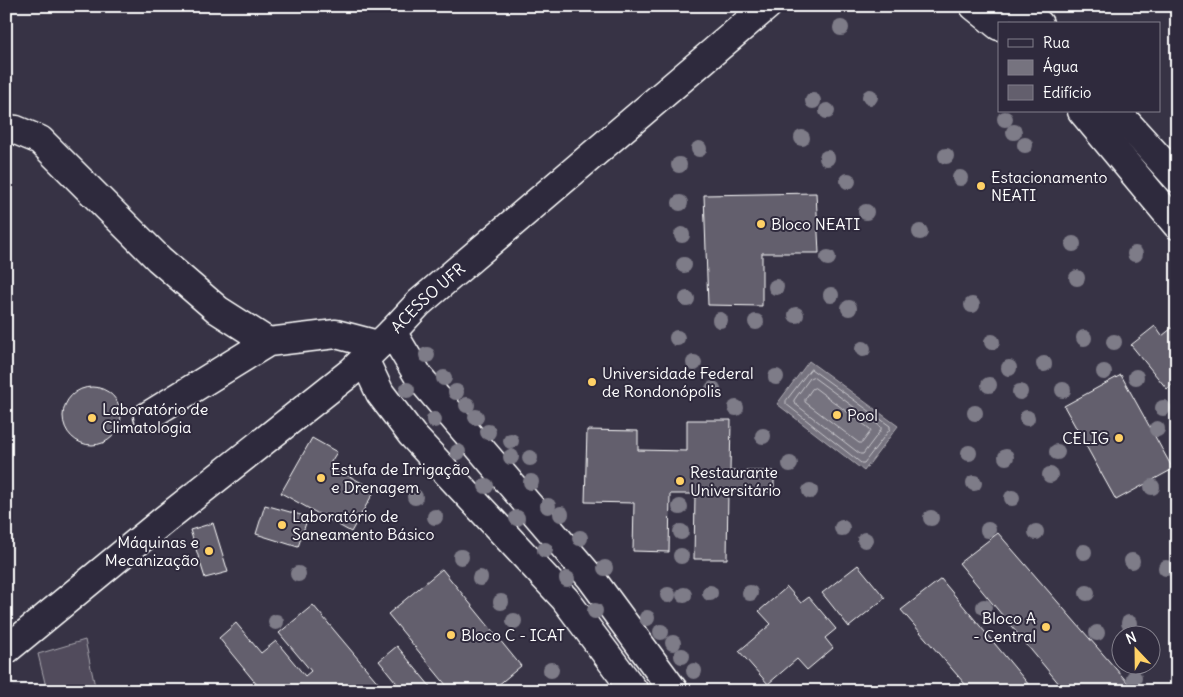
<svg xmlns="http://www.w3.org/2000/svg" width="1183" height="697" font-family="Delius,sans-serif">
<rect width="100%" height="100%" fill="#373345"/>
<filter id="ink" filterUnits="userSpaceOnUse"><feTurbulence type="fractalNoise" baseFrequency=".02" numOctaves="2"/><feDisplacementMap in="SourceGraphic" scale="10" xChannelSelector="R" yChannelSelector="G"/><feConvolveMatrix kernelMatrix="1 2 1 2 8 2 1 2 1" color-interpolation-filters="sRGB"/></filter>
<g filter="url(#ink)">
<path fill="#514c5c" stroke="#a8a6ae" d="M 85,640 L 96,691 L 47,691 L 38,654 Z"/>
<path fill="#76737f" stroke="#adabb2" d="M 809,361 L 898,426 L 864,471 L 777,404 Z"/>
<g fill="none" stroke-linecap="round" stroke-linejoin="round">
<path stroke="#c8c7cc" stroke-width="1" d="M 811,369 L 890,426 L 890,429 L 864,463 L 861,463 L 786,404 L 786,401 Z
M 813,377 L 881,427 L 881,430 L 863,454 L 860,454 L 794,403 L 794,400 L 810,378 Z
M 815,388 L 870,429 L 871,431 L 862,443 L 859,443 L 805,402 L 805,399 L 812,389 Z"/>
</g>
<path fill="#635f6d" stroke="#fff" d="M 816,193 L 819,253 L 762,253 L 762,306 L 708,305 L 704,195 Z
M 1177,324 L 1177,381 L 1167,389 L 1131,345 L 1155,326 L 1162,336 Z
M 1121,375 L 1173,469 L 1116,500 L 1064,406 Z
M63 416a29 29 0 1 1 58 0a29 29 0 1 1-58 0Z
M 687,420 L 731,420 L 730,471 L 774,471 L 774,492 L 728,491 L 727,559 L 694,559 L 695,494 L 670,494 L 669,552 L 633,551 L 634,503 L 585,502 L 587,430 L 638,431 L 638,450 L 687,451 Z
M 312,438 L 337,452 L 329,465 L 375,490 L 351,532 L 281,493 Z
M 265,505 L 308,517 L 298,547 L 256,534 Z
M 213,523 L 228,572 L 205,578 L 190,530 Z
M 998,533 L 1135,691 L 1065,691 L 959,563 Z
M 858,565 L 885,598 L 849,627 L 822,593 Z
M 442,569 L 521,666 L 491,691 L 451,691 L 388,614 Z
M 941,579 L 1034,691 L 971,691 L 901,610 Z
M 787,587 L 801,603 L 809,597 L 836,629 L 825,638 L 833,648 L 807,670 L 797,659 L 768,684 L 739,651 L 771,624 L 759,611 Z
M 313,605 L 385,691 L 262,691 L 219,638 L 236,623 L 261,653 L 276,641 L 305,676 L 311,671 L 279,633 Z
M 397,646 L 434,691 L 403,691 L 379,661 Z"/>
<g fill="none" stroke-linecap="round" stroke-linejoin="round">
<g stroke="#fff" stroke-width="31">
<g id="minor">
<path d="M 974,6 L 999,26"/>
<path d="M 1017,6 L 1039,24"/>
<path d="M 1082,111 L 1177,225"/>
<path d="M 1116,111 L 1177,178"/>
<path d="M 6,129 L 16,130 L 40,140 L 159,259 L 218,310 L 268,342"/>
<path d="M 392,332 L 419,377 L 591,578 L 674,691"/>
<path d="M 364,359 L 380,393 L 412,435 L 565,599 L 634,691"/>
<path d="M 148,416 L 268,342 L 336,334 L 378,345"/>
<path id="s1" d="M 6,650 L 164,520 L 351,372 L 392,332 L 419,303 L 767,6"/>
</g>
</g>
<use href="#minor" stroke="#2f2a3d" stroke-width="28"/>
</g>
<g fill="#7e7c88">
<circle cx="841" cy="28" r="8"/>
<circle cx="870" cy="97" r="8"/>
<circle cx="813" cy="101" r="8"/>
<circle cx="827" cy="111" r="8"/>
<circle cx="1005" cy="119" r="8"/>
<circle cx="1014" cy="132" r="8"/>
<circle cx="802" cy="138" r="8"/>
<circle cx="1025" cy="145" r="8"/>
<circle cx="699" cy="149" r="8"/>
<circle cx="946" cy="156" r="8"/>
<circle cx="827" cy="158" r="8"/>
<circle cx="679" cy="165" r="8"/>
<circle cx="960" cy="178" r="8"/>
<circle cx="848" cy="181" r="8"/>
<circle cx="680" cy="203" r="8"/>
<circle cx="866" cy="212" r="8"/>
<circle cx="920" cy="232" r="8"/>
<circle cx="682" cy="235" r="8"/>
<circle cx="1073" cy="244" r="8"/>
<circle cx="1135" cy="254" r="8"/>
<circle cx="828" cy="258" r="8"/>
<circle cx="684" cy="265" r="8"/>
<circle cx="1077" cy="278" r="8"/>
<circle cx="776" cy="287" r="8"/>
<circle cx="831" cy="295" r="8"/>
<circle cx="687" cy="299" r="8"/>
<circle cx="972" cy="305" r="8"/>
<circle cx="849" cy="308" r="8"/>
<circle cx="796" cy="315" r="8"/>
<circle cx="720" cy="320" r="8"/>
<circle cx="756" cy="322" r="8"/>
<circle cx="677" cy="338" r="8"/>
<circle cx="1084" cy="338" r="8"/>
<circle cx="992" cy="342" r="8"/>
<circle cx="1114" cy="342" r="8"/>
<circle cx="863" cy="349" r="8"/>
<circle cx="427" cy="355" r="8"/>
<circle cx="694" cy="363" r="8"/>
<circle cx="1044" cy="364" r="8"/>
<circle cx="1009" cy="368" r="8"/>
<circle cx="1104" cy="372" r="8"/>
<circle cx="776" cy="377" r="8"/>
<circle cx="1136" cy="377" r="8"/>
<circle cx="444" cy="378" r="8"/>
<circle cx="989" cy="385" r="8"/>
<circle cx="713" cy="389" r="8"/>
<circle cx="407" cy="390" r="8"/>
<circle cx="1063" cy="390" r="8"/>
<circle cx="456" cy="392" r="8"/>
<circle cx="1020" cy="392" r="8"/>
<circle cx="467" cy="405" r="8"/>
<circle cx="736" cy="408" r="8"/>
<circle cx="1163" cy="408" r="8"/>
<circle cx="975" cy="413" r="8"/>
<circle cx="476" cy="417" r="8"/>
<circle cx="1027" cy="418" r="8"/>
<circle cx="434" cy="420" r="8"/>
<circle cx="1157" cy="429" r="8"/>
<circle cx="488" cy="432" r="8"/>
<circle cx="763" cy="436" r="8"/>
<circle cx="511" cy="441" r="8"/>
<circle cx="458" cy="452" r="8"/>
<circle cx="1057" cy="452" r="8"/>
<circle cx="969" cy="453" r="8"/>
<circle cx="511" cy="457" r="8"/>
<circle cx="1006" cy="457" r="8"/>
<circle cx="530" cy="458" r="8"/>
<circle cx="790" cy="464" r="8"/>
<circle cx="1050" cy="475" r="8"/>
<circle cx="531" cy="482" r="8"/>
<circle cx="974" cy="483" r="8"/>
<circle cx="486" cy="486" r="8"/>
<circle cx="1152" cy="487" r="8"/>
<circle cx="810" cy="491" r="8"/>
<circle cx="415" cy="497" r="8"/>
<circle cx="1012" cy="498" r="8"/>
<circle cx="548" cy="506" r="8"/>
<circle cx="680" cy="507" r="8"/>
<circle cx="561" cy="514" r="8"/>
<circle cx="435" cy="517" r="8"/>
<circle cx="517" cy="518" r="8"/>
<circle cx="931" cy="518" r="8"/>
<circle cx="842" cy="528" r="8"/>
<circle cx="988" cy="530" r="8"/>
<circle cx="681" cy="532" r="8"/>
<circle cx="1036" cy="532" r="8"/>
<circle cx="580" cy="538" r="8"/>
<circle cx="865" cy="540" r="8"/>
<circle cx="545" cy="550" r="8"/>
<circle cx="1084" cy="552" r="8"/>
<circle cx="681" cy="556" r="8"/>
<circle cx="461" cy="557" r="8"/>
<circle cx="1132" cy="561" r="8"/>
<circle cx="605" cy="568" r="8"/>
<circle cx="1166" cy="568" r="8"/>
<circle cx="298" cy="574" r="8"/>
<circle cx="480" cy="578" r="8"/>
<circle cx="567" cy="579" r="8"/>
<circle cx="710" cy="593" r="8"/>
<circle cx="750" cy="593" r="8"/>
<circle cx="1087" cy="593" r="8"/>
<circle cx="668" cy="595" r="8"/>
<circle cx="684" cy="595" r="8"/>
<circle cx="501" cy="602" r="8"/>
<circle cx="984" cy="607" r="8"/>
<circle cx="595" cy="611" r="8"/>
<circle cx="647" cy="618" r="8"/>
<circle cx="514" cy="621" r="8"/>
<circle cx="276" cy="622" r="8"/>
<circle cx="1129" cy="623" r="8"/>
<circle cx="661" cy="632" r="8"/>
<circle cx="1097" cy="633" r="8"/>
<circle cx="673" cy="643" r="8"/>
<circle cx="682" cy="656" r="8"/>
<circle cx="551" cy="670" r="8"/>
<circle cx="694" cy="671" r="8"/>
<circle cx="1134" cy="678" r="8"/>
</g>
</g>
<g fill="#ffd166" stroke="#2f2a3d" stroke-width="2">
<circle cx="981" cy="186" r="5"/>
<circle cx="761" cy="224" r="5"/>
<circle cx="592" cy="382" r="5"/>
<circle cx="837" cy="415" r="5"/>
<circle cx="92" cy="418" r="5"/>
<circle cx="1119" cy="438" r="5"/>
<circle cx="321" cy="478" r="5"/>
<circle cx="680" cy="481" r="5"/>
<circle cx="282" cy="525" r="5"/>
<circle cx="209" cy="551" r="5"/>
<circle cx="1046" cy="627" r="5"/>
<circle cx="451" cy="635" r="5"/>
</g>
<g text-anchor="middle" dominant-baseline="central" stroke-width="4" stroke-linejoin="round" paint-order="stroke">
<g font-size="16" fill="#fff" stroke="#2f2a3d" text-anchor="start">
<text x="991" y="177">Estacionamento<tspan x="991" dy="18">NEATI</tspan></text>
<text x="771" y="224">Bloco NEATI</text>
<text x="602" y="373">Universidade Federal<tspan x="602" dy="18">de Rondonópolis</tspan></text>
<text x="102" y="409">Laboratório de<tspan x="102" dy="18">Climatologia</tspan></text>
<text x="847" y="415">Pool</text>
<text x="1109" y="438" text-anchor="end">CELIG</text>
<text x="331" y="469">Estufa de Irrigação<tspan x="331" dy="18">e Drenagem</tspan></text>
<text x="690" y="472">Restaurante<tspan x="690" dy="18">Universitário</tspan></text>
<text x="292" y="516">Laboratório de<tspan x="292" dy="18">Saneamento Básico</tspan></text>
<text x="199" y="542" text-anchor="end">Máquinas e<tspan x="199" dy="18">Mecanização</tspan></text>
<text x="1036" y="618" text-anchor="end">Bloco A<tspan x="1036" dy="18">- Central</tspan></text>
<text x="461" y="635">Bloco C - ICAT</text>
</g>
<g font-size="16" fill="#fff" stroke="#2f2a3d">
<text stroke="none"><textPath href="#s1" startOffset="550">ACESSO UFR</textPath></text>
</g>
</g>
<rect width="1183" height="697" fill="none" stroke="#2f2a3d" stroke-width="25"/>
<rect x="12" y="12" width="1158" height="672" fill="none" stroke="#fff" stroke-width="2" filter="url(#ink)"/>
<rect x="998" y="22" width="162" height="90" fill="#2f2a3d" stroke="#827f8b"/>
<rect x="1008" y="39" width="25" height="8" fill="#2f2a3d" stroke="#827f8b"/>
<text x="1043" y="48" font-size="15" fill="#ffffff">Rua</text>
<rect x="1008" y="60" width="25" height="15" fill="#76737f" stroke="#827f8b"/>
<text x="1043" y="72" font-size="15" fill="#ffffff">Água</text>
<rect x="1008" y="85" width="25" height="15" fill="#635f6d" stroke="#827f8b"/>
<text x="1043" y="98" font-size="15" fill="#ffffff">Edifício</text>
<g transform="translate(1136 650) rotate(338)"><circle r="24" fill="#2f2a3d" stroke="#827f8b"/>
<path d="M0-4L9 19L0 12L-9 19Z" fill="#ffd166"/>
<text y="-8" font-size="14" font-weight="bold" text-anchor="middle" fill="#ffffff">N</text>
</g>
</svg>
